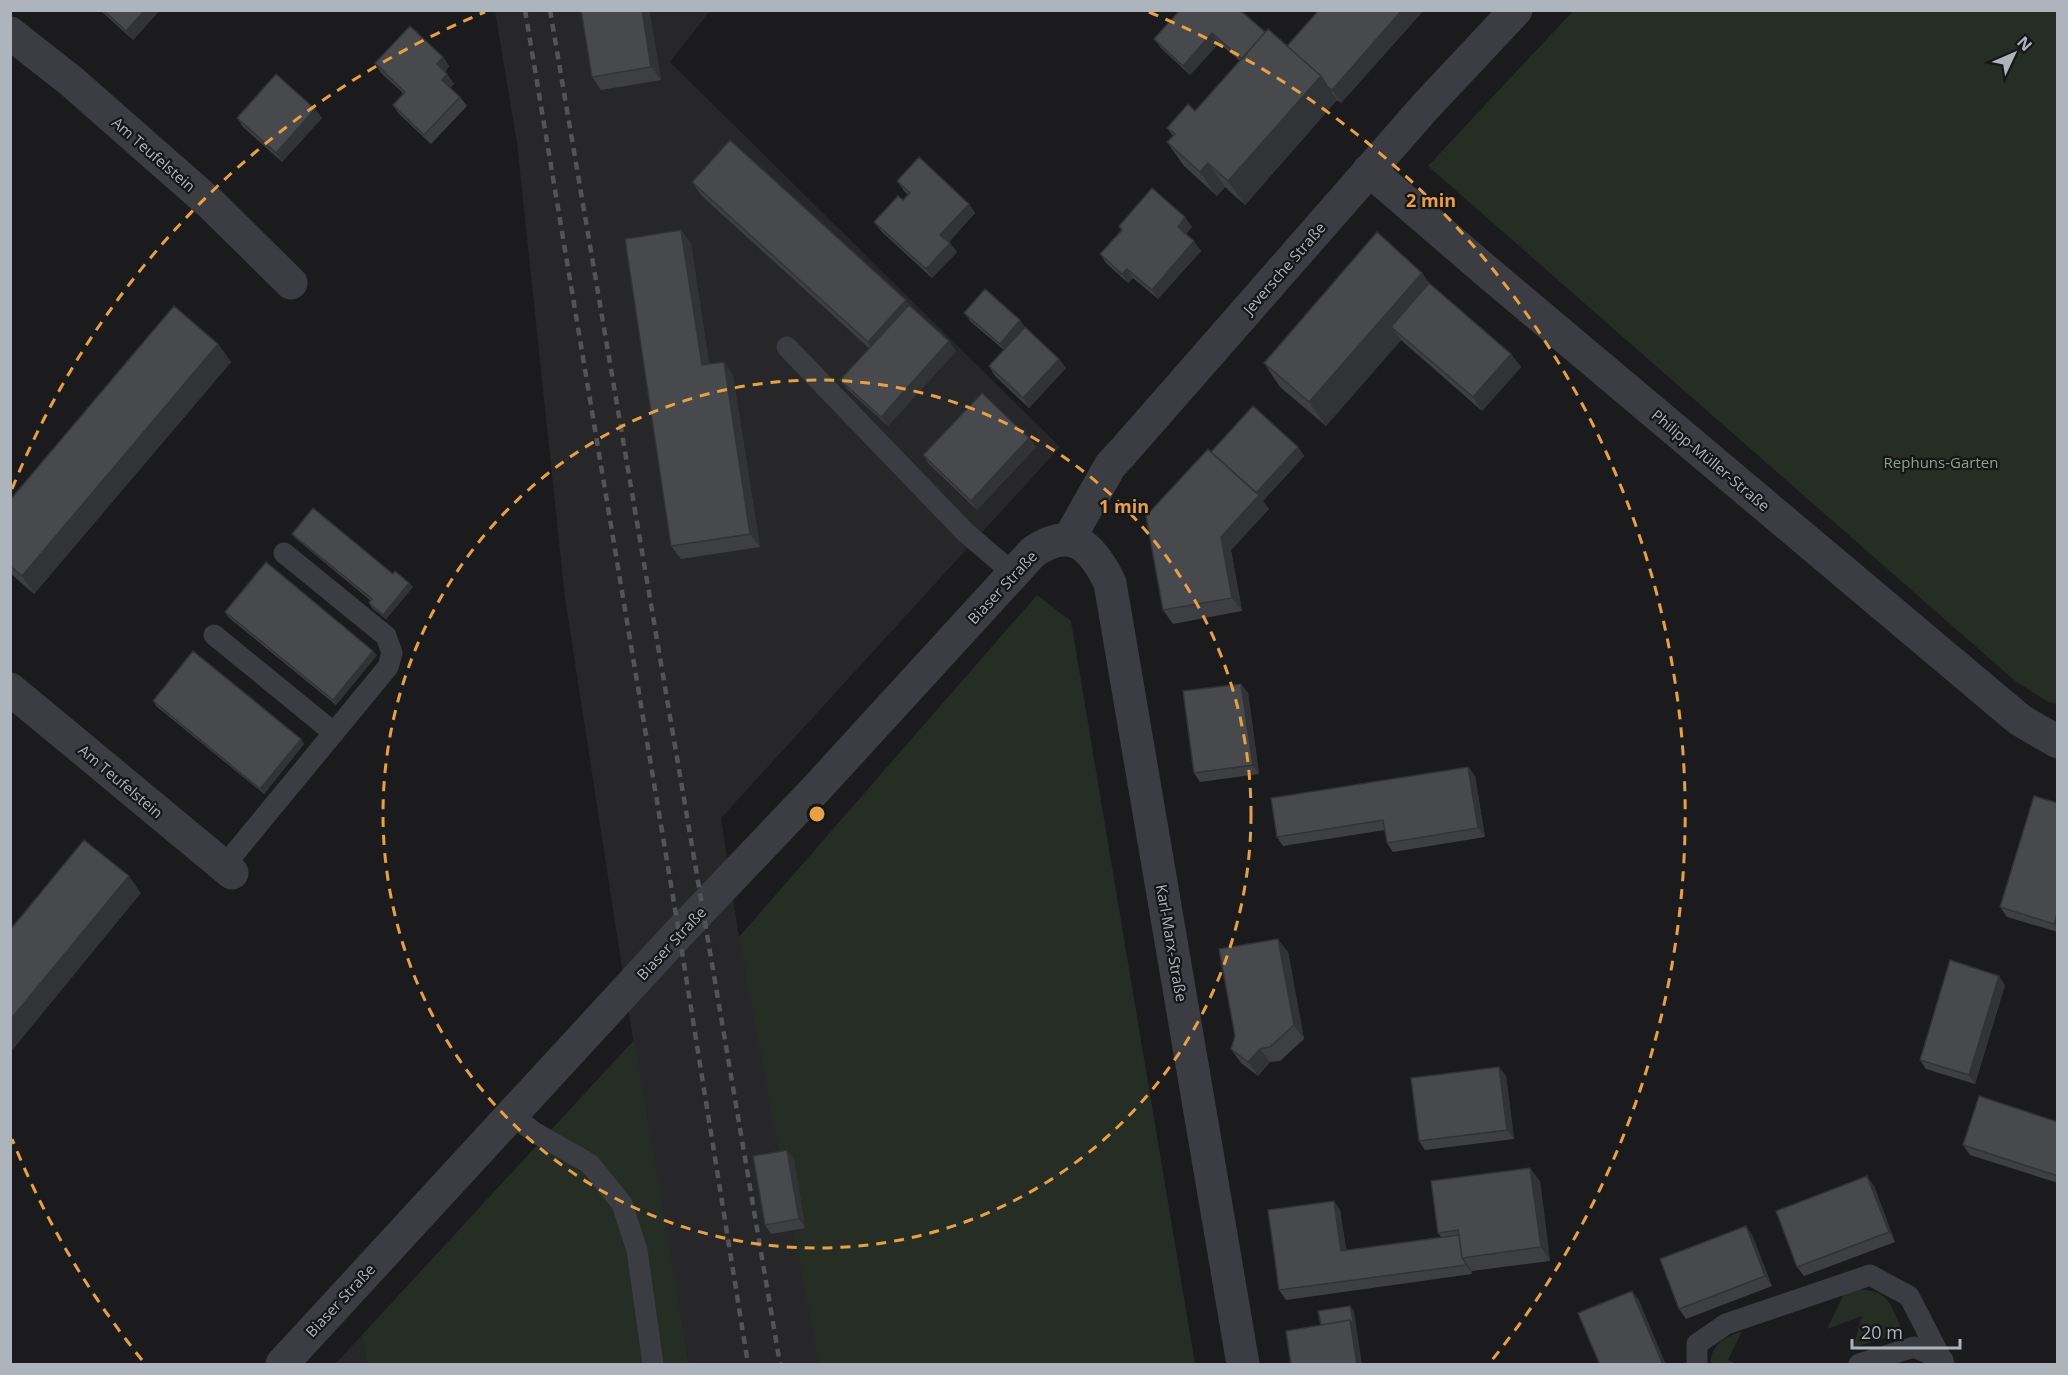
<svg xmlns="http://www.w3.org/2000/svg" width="2068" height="1375" font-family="'Open Sans',sans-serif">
<rect width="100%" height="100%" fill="#1b1b1d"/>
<path fill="#27272a" d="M 495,11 L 710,11 L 670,62 L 1060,447 L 721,818 L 739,937 L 825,1364 L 689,1364 L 639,1078 L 565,598 L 517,143 Z
M 362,1335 L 367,1364 L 335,1364 Z"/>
<path fill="#252d25" d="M 1573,11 L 2057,11 L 2057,704 L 2048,702 L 2014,680 L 1428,166 Z
M 1037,595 L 1071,621 L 1195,1364 L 819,1364 L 739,937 Z
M 634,1040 L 689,1364 L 367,1364 L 362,1335 Z
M 1846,1289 C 1888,1289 1887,1296 1903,1332 L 1853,1348 L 1862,1316 L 1827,1329 Z
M 1742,1331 L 1728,1360 L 1737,1364 L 1711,1364 C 1710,1344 1726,1337 1742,1331 Z"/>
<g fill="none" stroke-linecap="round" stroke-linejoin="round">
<path stroke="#3c3d42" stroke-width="21" d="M 787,347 L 965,532 L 1013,573
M 214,635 L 334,733
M 224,866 L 388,667 L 392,653 L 386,636 L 284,553
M 512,1115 L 534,1132 L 590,1164 L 622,1204 L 637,1250 L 653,1364
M 1697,1364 L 1697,1344 L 1726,1324 L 1870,1275 L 1909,1296 L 1944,1364
M 1859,1364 L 1914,1347 L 1943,1360"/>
<path stroke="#3c3d42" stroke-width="33" d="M 10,33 L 71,81 L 211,204 L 291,283
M 1369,170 L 1485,270 L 2020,720 L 2058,742
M 1069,539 L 1110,466 L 1122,453 L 1425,107 L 1516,10
M 10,689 L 232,873
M 282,1364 L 679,933 L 816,789 L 1033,552 C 1072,525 1092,546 1110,583 L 1243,1364"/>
<path stroke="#515458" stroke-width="4.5" stroke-dasharray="8 6" stroke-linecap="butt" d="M 525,10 L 679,933 L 748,1364
M 550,10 L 780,1364"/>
</g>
<path fill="#3e3f42" d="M 100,10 L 160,10 L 133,40 Z
M 649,10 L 661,80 L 601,90 L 592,77 Z
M 1180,10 L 1265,32 L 1287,46 L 1319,10 L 1424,10 L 1341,103 L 1337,100 L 1245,205 L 1225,187 L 1217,196 L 1184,166 L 1167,142 L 1173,136 L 1167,128 L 1195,111 L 1240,61 L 1219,43 L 1190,75 L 1161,48 L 1154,39 Z
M 443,57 L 449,66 L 445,72 L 454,84 L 450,88 L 460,97 L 467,106 L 431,144 L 399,114 L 393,105 L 403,93 L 381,73 L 375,63 Z
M 315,109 L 322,118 L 282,162 L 243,127 L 237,118 Z
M 897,181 L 969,204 L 975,213 L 949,242 L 957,252 L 932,278 L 881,231 L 874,222 L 903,200 L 908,195 L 904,191 Z
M 692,182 L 909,305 L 956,351 L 888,426 L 847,389 L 840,380 L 869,348 L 702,196 Z
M 1185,217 L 1192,227 L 1186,234 L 1201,251 L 1158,299 L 1133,278 L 1128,283 L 1106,263 L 1100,254 L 1121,230 L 1119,226 Z
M 681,230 L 691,244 L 709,364 L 724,362 L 733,376 L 760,547 L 681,559 L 671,546 Z
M 1422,273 L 1429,283 L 1511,354 L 1521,367 L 1482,411 L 1401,340 L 1326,426 L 1280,387 L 1264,363 Z
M 964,313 L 1027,329 L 1066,368 L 1029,408 L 995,376 L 989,366 L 1004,350 L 971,322 Z
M 218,344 L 231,362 L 34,594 L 10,573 L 10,500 Z
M 1029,438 L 1036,447 L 977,510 L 929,464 L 923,455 Z
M 1298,447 L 1304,456 L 1263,501 L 1269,509 L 1231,550 L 1242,611 L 1173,624 L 1163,610 L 1211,452 Z
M 292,534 L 393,574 L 409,583 L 413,587 L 386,619 L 372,608 L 369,603 L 371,601 L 295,538 Z
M 225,612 L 377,655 L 336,705 L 228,617 Z
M 1241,684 L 1248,693 L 1259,774 L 1200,782 L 1194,773 Z
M 153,701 L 304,744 L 264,794 L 156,706 Z
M 1468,767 L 1475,776 L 1485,837 L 1393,852 L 1387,843 L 1385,830 L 1283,846 L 1277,837 Z
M 2058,803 L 2058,932 L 2007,917 L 2000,907 Z
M 1288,952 L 1304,1039 L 1280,1061 L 1270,1062 L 1258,1076 L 1241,1063 L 1231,1049 Z
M 2005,985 L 1975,1084 L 1926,1069 L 1920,1060 Z
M 1499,1067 L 1506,1076 L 1514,1139 L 1425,1150 L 1419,1141 Z
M 2058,1122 L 2058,1183 L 1970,1155 L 1963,1145 Z
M 794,1159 L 805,1228 L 771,1234 L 765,1225 Z
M 1540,1181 L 1550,1261 L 1472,1271 L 1472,1274 L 1286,1300 L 1279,1290 L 1334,1201 L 1340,1210 L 1346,1250 L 1441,1237 L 1438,1233 Z
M 1874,1186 L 1895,1242 L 1804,1276 L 1797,1267 Z
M 1752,1235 L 1772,1286 L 1686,1319 L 1679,1309 Z"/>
<path fill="#323336" d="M 145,10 L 160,10 L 133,40 L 126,31 Z
M 642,10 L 649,10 L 661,80 L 651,67 Z
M 1402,10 L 1424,10 L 1341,103 L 1332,90 Z
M 1212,33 L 1219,43 L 1190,75 L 1183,66 Z
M 443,57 L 449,66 L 443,73 L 437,64 Z
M 447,74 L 454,84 L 448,89 L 442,80 Z
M 1321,76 L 1337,100 L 1245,205 L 1228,181 Z
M 315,109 L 322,118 L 282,162 L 276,153 Z
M 1208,163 L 1225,187 L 1217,196 L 1200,172 Z
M 969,204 L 975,213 L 947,244 L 940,235 Z
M 1185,217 L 1192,227 L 1184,236 L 1178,227 Z
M 681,230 L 691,244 L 711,379 L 702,365 Z
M 1194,241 L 1201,251 L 1158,299 L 1152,290 Z
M 950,243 L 957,252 L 932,278 L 926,269 Z
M 1127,269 L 1133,278 L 1128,283 L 1122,274 Z
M 1422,273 L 1439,297 L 1391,327 L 1401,340 L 1326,426 L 1309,402 Z
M 906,300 L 915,314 L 877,356 L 868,342 Z
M 1020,320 L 1027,330 L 1007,353 L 1000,344 Z
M 949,341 L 956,351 L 888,426 L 881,417 Z
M 218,344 L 231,362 L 34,594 L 22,576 Z
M 1511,354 L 1521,367 L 1482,411 L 1473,397 Z
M 1059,359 L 1066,368 L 1029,408 L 1023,398 Z
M 724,362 L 733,376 L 760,547 L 750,534 Z
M 1029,438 L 1036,447 L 977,510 L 971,501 Z
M 1298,447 L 1304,456 L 1263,501 L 1269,509 L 1231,550 L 1242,611 L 1232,598 L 1221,537 L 1256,493 Z
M 409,583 L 413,587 L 386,619 L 383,615 Z
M 373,651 L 377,655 L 336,705 L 333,700 Z
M 1241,684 L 1248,693 L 1259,774 L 1253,765 Z
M 301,739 L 304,744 L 264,794 L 260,789 Z
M 1468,767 L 1475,776 L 1485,837 L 1478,828 Z
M 129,876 L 141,893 L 10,1053 L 10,1020 Z
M 2058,911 L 2058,929 L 2054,924 Z
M 1278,939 L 1288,952 L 1304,1039 L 1294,1025 Z
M 1999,976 L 2005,985 L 1975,1084 L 1969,1075 Z
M 1260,1049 L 1270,1062 L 1258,1076 L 1248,1062 Z
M 1499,1067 L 1506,1076 L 1514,1139 L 1507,1130 Z
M 787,1150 L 794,1159 L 805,1228 L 799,1219 Z
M 1530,1168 L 1540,1181 L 1550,1261 L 1541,1247 Z
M 1867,1176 L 1874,1186 L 1895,1242 L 1889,1232 Z
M 1334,1201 L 1340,1210 L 1348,1260 L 1341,1251 Z
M 1746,1226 L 1752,1235 L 1772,1286 L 1765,1276 Z
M 1465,1262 L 1472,1271 L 1472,1274 L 1466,1265 Z
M 1632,1291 L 1639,1300 L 1666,1365 L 1663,1365 Z
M 1350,1306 L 1354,1311 L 1362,1365 L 1357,1365 L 1350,1320 Z"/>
<path fill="#48494d" stroke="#323336" stroke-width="1.5" d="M 103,10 L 145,10 L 126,31 Z
M 581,10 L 642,10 L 651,67 L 592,77 Z
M 1180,10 L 1240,10 L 1265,32 L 1242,59 L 1212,33 L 1183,66 L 1154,39 Z
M 1319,10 L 1402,10 L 1332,90 L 1327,86 L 1321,76 L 1287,46 Z
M 410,26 L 443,57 L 437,64 L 447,74 L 442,80 L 460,97 L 424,135 L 393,105 L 405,92 L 375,63 Z
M 1268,29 L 1321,76 L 1228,181 L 1208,163 L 1200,172 L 1167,142 L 1175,134 L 1167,128 L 1188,104 L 1195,111 Z
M 276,74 L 315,109 L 276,153 L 237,118 Z
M 730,140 L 906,300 L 868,342 L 692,182 Z
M 919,157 L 969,204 L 940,235 L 950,243 L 926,269 L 874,222 L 898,196 L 903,200 L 910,193 L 897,181 Z
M 1152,188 L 1185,217 L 1178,227 L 1194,241 L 1152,290 L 1127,269 L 1122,274 L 1100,254 L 1122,230 L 1119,226 Z
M 681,230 L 702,365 L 724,362 L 750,534 L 671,546 L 625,239 Z
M 1377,232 L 1422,273 L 1309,402 L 1264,363 Z
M 1429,283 L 1511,354 L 1473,397 L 1391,327 Z
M 985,289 L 1020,320 L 1000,344 L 964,313 Z
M 909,305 L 949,341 L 881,417 L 840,380 Z
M 174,306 L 218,344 L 22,576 L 10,566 L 10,500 Z
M 1025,327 L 1059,359 L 1023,398 L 989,366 Z
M 982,393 L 1029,438 L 971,501 L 923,455 Z
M 1253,406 L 1298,447 L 1256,493 L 1211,452 Z
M 1208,449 L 1259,495 L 1221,537 L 1232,598 L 1163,610 L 1146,516 Z
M 313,508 L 393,574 L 395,571 L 409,583 L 383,615 L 369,603 L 372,599 L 292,534 Z
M 266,562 L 373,651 L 333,700 L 225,612 Z
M 193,651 L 301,739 L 260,789 L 153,701 Z
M 1241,684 L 1253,765 L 1194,773 L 1183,691 Z
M 1468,767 L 1478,828 L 1387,843 L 1383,820 L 1277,837 L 1271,798 Z
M 2034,796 L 2058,803 L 2058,911 L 2054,924 L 2000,907 Z
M 84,840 L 129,876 L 10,1020 L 10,930 Z
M 1278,939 L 1294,1025 L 1270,1047 L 1260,1049 L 1248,1062 L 1231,1049 L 1235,1036 L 1219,949 Z
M 1950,960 L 1999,976 L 1969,1075 L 1920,1060 Z
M 1499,1067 L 1507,1130 L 1419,1141 L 1411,1078 Z
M 1979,1096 L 2058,1122 L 2058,1176 L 1963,1145 Z
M 787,1150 L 799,1219 L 765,1225 L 753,1156 Z
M 1530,1168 L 1541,1247 L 1462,1258 L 1458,1230 L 1438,1233 L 1431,1181 Z
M 1867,1176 L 1889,1232 L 1797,1267 L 1776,1211 Z
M 1334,1201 L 1341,1251 L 1459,1235 L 1462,1258 L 1465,1262 L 1466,1265 L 1279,1290 L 1268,1210 Z
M 1746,1226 L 1765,1276 L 1679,1309 L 1660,1259 Z
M 1632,1291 L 1663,1365 L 1600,1365 L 1578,1313 Z
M 1350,1306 L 1354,1325 L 1350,1320 L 1321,1325 L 1318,1311 Z
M 1350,1320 L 1357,1365 L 1291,1365 L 1286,1331 Z"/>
<g fill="none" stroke="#e8a047" stroke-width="3" stroke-dasharray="10 8">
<circle cx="817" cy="814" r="434"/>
<path d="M142 1360A868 868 0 0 1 12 1139M12 489A868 868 0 0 1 485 12M1149 12A868 868 0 0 1 1492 1360"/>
</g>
<g text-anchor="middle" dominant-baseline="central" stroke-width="4.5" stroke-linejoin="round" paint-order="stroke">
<g font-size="15" fill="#aeb4bb" stroke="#161618">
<text transform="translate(154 154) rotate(41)">Am Teufelstein</text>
<text transform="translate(1284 268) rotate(-49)">Jeversche Straße</text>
<text transform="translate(1711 460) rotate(40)">Philipp-Müller-Straße</text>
<text transform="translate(1002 587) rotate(-47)">Biaser Straße</text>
<text transform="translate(121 781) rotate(40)">Am Teufelstein</text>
<text transform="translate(671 943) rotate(-47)">Biaser Straße</text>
<text transform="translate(1172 943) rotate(80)">Karl-Marx-Straße</text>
<text transform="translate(340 1300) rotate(-47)">Biaser Straße</text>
</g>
<g font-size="15" fill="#88a586" stroke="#161618">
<text x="1941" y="462">Rephuns-Garten</text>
</g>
</g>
<circle cx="817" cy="814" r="9" fill="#e8a047" stroke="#161618" stroke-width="3"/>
<g font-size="18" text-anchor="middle" font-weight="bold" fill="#e8a047" stroke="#161618" stroke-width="4.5" stroke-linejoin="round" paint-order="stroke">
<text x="1431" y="207">2 min</text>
<text x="1124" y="513">1 min</text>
</g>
<rect width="2068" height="1375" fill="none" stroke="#aeb4bb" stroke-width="24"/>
<g transform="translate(2014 54) rotate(46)" stroke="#161618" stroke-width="4.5" paint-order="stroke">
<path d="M0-4.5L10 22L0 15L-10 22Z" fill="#aeb4bb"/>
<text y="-9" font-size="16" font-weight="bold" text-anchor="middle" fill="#aeb4bb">N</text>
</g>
<path d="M1852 1339v9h108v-9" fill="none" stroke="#aeb4bb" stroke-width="3"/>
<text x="1861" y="1339" font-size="18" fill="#aeb4bb" stroke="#161618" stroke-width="4.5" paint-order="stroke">20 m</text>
</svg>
